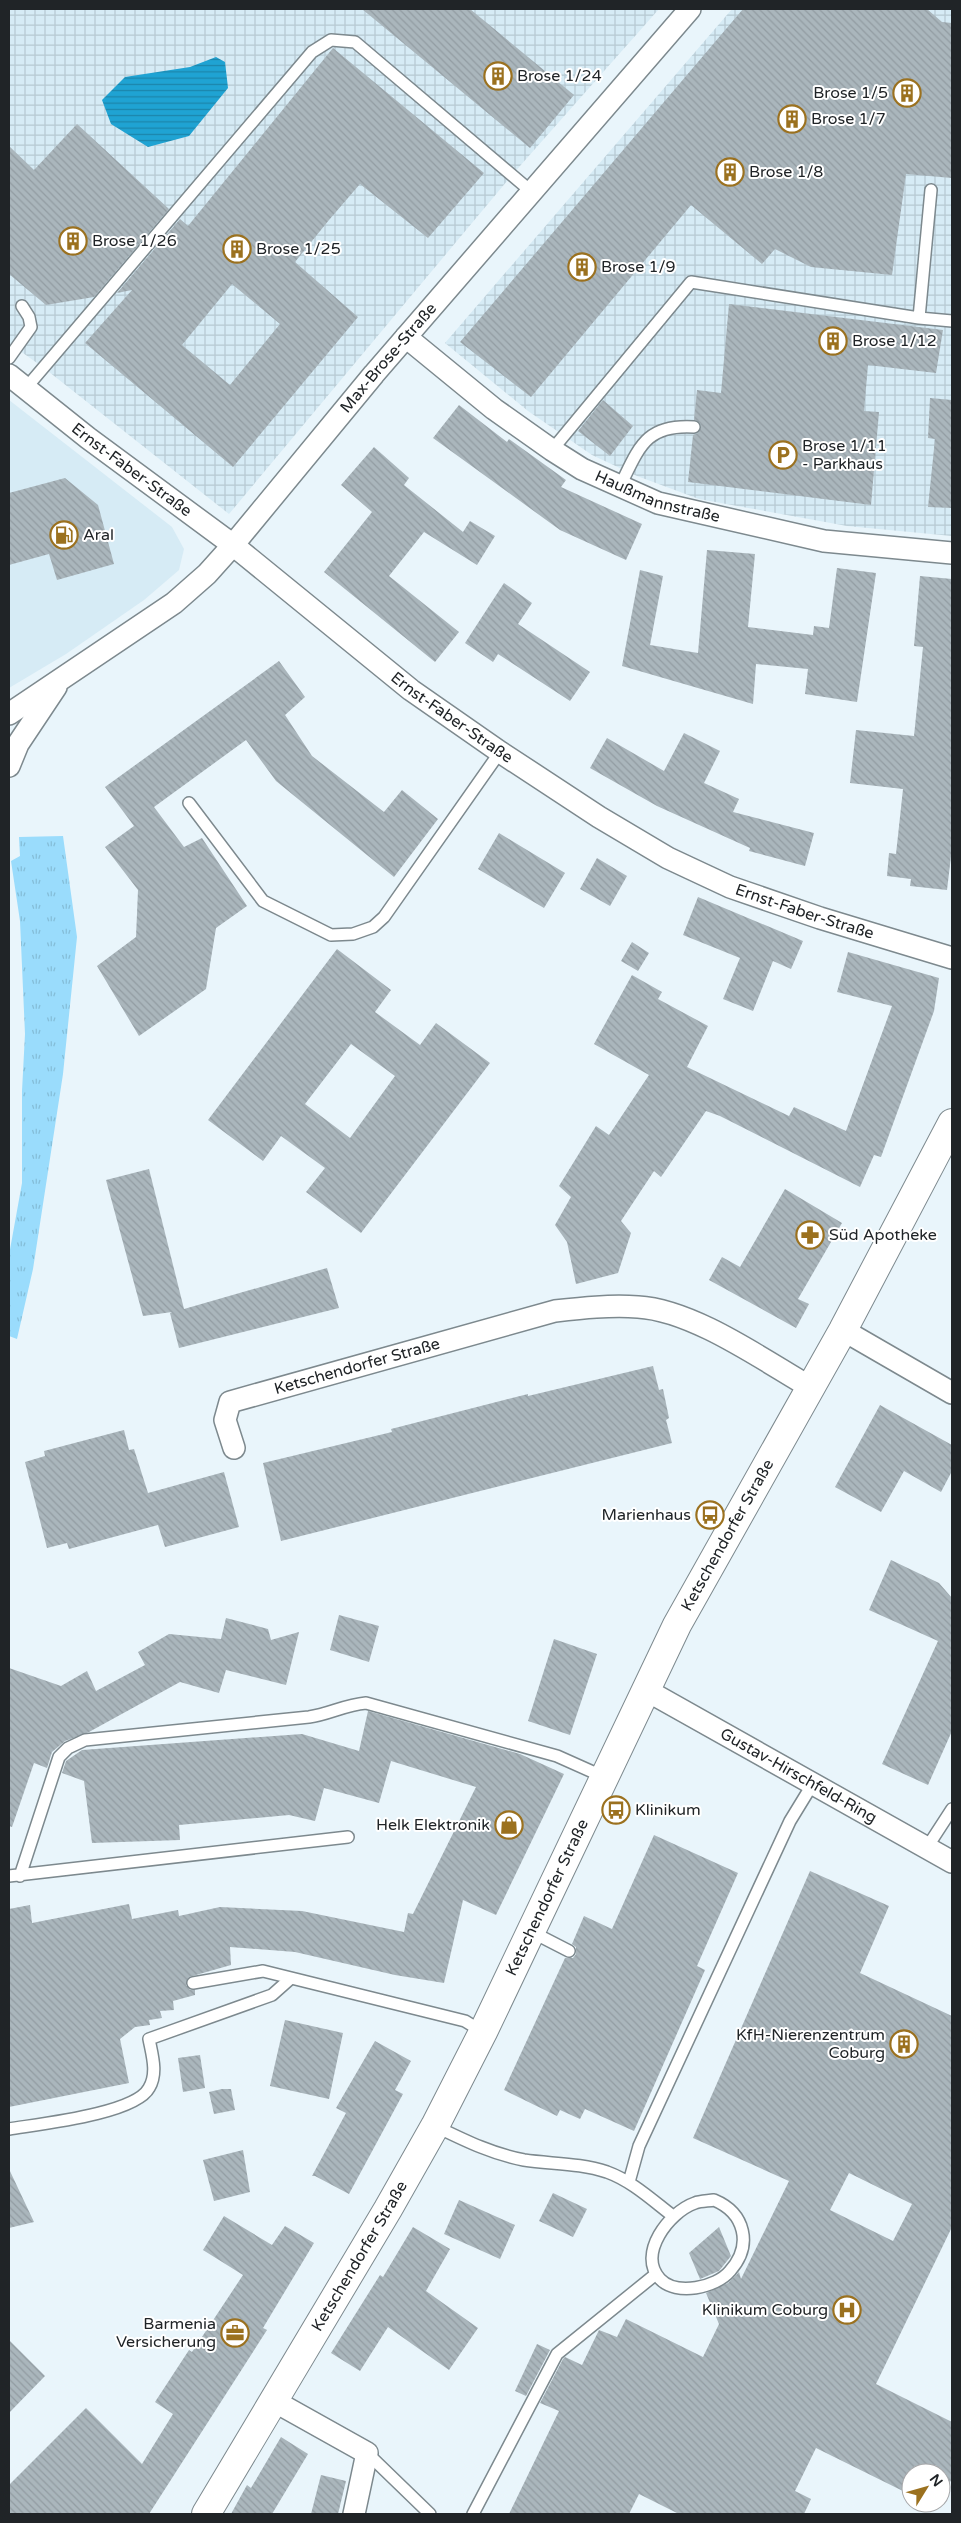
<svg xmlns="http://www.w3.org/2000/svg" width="961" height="2523" font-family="'Varela Round',sans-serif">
<defs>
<pattern id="industrial-grid" width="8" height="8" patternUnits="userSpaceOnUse" patternTransform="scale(1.25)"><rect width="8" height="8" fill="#d6ebf5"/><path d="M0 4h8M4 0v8" fill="none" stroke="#b7c9d2"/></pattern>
<pattern id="grass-tufts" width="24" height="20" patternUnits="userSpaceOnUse" patternTransform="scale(1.25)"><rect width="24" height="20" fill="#9adcfc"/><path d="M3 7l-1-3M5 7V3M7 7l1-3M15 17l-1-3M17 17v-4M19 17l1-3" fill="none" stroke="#84bdd8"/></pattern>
<pattern id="water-rules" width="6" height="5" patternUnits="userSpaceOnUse" patternTransform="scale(1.25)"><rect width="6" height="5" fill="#1fa3d3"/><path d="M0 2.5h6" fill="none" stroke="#1b85ab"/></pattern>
<pattern id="building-back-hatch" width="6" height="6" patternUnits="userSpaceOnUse" patternTransform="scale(1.25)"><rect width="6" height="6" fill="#aab6bc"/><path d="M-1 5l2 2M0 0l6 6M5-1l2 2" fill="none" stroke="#929ca2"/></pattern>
</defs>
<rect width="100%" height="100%" fill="#e9f5fb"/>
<path fill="#d6ebf5" d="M 9,400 L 172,527 L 184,549 L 179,570 L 144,600 L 66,654 L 9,688 Z"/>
<path fill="url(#industrial-grid)" d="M 659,9 L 512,175 L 229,514 L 44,368 L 9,343 L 9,9 Z
M 732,9 L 952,9 L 952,536 L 847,526 L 699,499 L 637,476 L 592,455 L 528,411 L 445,343 Z"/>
<path fill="url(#grass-tufts)" d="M 63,836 L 77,937 L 63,1074 L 33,1269 L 17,1339 L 9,1336 L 9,1255 L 22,1183 L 22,1091 L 25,1034 L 20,921 L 11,861 L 20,856 L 19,837 Z"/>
<path fill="url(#water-rules)" d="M 216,57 L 225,62 L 228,88 L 189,136 L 148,147 L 111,124 L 102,100 L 125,77 L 190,67 Z"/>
<path fill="url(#building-back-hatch)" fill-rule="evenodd" d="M 362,9 L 470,9 L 574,95 L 530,148 Z
M 743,9 L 927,9 L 942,22 L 952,23 L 952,178 L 906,174 L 892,275 L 811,267 L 775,249 L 762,264 L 691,205 L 531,397 L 460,342 Z
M 333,48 L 484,173 L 428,238 L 360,184 L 329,220 L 295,262 L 358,317 L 233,467 L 85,343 L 132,290 L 117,293 L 180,219 L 188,226 ZM 232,284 L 280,324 L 230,385 L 182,345 Z
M 77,124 L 169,209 L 94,297 L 46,305 L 9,274 L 9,146 L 34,170 Z
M 729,304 L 943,330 L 936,373 L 868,365 L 864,411 L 879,412 L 871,505 L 688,482 L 693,435 L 698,433 L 701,427 L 700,423 L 694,420 L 697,390 L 721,393 Z
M 930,398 L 952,400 L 952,508 L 928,507 L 935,439 L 928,438 Z
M 603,400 L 633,426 L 610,456 L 578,431 Z
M 459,405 L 507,442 L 509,439 L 566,480 L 561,487 L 642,524 L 626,560 L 560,530 L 433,438 Z
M 374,447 L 409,478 L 404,485 L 463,532 L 470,521 L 495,536 L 477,565 L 424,532 L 389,576 L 459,632 L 435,662 L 324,572 L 372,512 L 341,485 Z
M 65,478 L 98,505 L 114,564 L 57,580 L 49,554 L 9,565 L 9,493 Z
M 707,550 L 755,554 L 748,627 L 813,635 L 814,626 L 829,628 L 837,568 L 876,573 L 857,702 L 805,694 L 808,669 L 756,664 L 753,704 L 622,666 L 640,570 L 663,576 L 650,645 L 698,653 Z
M 920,576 L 952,579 L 952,848 L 947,890 L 910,886 L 911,879 L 887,876 L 889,853 L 896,854 L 903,789 L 850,783 L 856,730 L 914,736 L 923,647 L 914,646 Z
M 504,583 L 532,603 L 518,624 L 590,672 L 570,701 L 498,654 L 493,662 L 465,643 Z
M 279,661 L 305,697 L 285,715 L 312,756 L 384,812 L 402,790 L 438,819 L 394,877 L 276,781 L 246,740 L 154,807 L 184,847 L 202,838 L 247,906 L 216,928 L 206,989 L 139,1036 L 97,966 L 136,937 L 138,890 L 105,847 L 134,826 L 105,787 Z
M 684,733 L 720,751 L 704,783 L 739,799 L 733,812 L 814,833 L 805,866 L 749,851 L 750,848 L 657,806 L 590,768 L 607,738 L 664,771 Z
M 499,833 L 565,873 L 544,908 L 478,869 Z
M 597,858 L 627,876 L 610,906 L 580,889 Z
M 698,897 L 803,941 L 791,969 L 773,961 L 753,1011 L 723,999 L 740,958 L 683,935 Z
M 632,942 L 649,953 L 638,971 L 621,961 Z
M 337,949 L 391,990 L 375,1012 L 420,1045 L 436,1023 L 490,1063 L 361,1233 L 306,1192 L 325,1168 L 281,1136 L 263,1161 L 208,1120 ZM 351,1044 L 395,1076 L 350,1138 L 305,1104 Z
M 848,952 L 939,978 L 934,1011 L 881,1157 L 874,1155 L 860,1187 L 720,1116 L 706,1111 L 661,1177 L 654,1171 L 621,1221 L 631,1233 L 618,1273 L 576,1284 L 567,1242 L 555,1225 L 571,1197 L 559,1186 L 596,1126 L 609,1135 L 649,1075 L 594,1044 L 632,975 L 662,992 L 658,999 L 708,1026 L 687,1067 L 789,1116 L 794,1107 L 846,1131 L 892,1006 L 837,992 Z
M 149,1169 L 184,1309 L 327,1268 L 339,1308 L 179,1348 L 170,1313 L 172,1312 L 143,1316 L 106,1180 Z
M 785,1189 L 842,1223 L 798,1299 L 809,1304 L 796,1328 L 709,1280 L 722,1257 L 740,1267 Z
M 653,1366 L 659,1390 L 663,1389 L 669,1418 L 666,1420 L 672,1443 L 281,1541 L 263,1463 L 392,1432 L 391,1429 L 528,1394 L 528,1396 Z
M 880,1405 L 952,1445 L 952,1471 L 941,1492 L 904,1471 L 881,1512 L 835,1487 Z
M 124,1430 L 129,1450 L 134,1449 L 148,1493 L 224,1472 L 239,1527 L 165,1547 L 158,1525 L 69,1549 L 67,1543 L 47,1548 L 25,1462 L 45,1456 L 44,1451 Z
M 891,1560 L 939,1583 L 952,1598 L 952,1731 L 928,1785 L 882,1764 L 938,1641 L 869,1610 Z
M 339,1615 L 379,1626 L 369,1662 L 330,1650 Z
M 226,1618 L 268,1629 L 271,1640 L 299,1632 L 286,1685 L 226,1670 L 219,1693 L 180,1682 L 89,1732 L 65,1741 L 52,1752 L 47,1768 L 34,1763 L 12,1827 L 9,1826 L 9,1668 L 61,1686 L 87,1671 L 96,1691 L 145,1665 L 138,1652 L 169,1634 L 221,1639 Z
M 554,1639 L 597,1654 L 570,1735 L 528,1721 Z
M 368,1711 L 520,1754 L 564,1774 L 496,1915 L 463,1900 L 444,1983 L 395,1975 L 295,1952 L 230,1947 L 231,1965 L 189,1977 L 186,1985 L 190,1990 L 195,1990 L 195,1995 L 173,2001 L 174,2010 L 160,2011 L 162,2018 L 149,2020 L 150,2025 L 135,2027 L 120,2039 L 129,2083 L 9,2107 L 9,1909 L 30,1905 L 32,1923 L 129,1904 L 132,1919 L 178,1910 L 179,1916 L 220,1907 L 302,1911 L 404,1932 L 408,1913 L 413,1914 L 476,1787 L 391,1761 L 379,1803 L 324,1788 L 315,1821 L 289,1815 L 179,1825 L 180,1840 L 92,1843 L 84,1781 L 62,1773 L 66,1761 L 82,1750 L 302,1734 L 359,1751 Z
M 654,1835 L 738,1873 L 697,1966 L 705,1970 L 634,2131 L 585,2109 L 580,2119 L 560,2110 L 557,2116 L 504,2090 L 565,1958 L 573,1958 L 576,1954 L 576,1947 L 572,1944 L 584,1916 L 612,1929 Z
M 810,1871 L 889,1906 L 860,1973 L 952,2016 L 952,2227 L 876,2384 L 952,2422 L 952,2478 L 941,2501 L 941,2473 L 911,2473 L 911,2495 L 816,2448 L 795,2491 L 811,2499 L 804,2514 L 679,2514 L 639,2494 L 629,2514 L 509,2514 L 559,2411 L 540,2403 L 563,2359 L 565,2357 L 582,2365 L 599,2330 L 617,2337 L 626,2319 L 703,2357 L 719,2324 L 706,2293 L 728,2283 L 739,2272 L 741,2279 L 789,2181 L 693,2138 ZM 849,2173 L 912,2204 L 893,2241 L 830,2210 Z
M 285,2020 L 343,2033 L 329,2099 L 270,2086 Z
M 375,2041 L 411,2061 L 395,2090 L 403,2094 L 349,2194 L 315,2176 L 312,2176 L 346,2113 L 336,2108 Z
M 200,2055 L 205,2088 L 183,2092 L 178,2058 Z
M 222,2089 L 231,2089 L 235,2110 L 214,2114 L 209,2092 Z
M 243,2150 L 250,2192 L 214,2201 L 203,2160 Z
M 9,2169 L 34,2222 L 9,2228 Z
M 553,2193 L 587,2209 L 573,2237 L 539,2221 Z
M 459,2200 L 515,2225 L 500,2259 L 444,2234 Z
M 224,2216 L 272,2245 L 285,2226 L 314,2243 L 263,2328 L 267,2330 L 149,2514 L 9,2514 L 9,2485 L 86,2408 L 142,2464 L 173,2414 L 155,2402 L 189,2350 L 192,2352 L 243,2275 L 203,2250 Z
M 413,2227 L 450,2249 L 426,2291 L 478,2328 L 449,2370 L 388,2327 L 360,2371 L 331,2353 L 380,2275 L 383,2277 Z
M 719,2227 L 731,2256 L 719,2271 L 700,2279 L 689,2253 Z
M 9,2340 L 45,2376 L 9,2413 Z
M 537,2344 L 550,2350 L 526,2396 L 515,2391 Z
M 281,2437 L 308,2454 L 272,2514 L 231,2514 L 247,2485 L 251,2488 Z
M 321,2475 L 346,2481 L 338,2514 L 311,2514 Z"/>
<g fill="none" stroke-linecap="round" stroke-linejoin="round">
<g stroke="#7d898e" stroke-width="14">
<path id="lane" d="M 919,318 L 931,190
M 9,358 L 31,327 L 29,317 L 22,306
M 26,388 L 312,52 L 331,40 L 355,42 L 533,193
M 552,450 L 691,282 L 919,318 L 952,321
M 620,486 C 639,448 645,424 694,427
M 189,803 L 263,901 L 331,935 L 353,934 L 373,927 L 384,917 L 500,752
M 926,1849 L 952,1809
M 9,1876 L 348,1837
M 20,1876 L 59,1757 L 68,1748 L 85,1740 L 309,1717 C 330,1714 344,1705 366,1703 L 557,1756 L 604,1777
M 530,1931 L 569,1951
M 193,1983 L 263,1971 L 465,2021 L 483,2032
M 435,2126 C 464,2140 492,2154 524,2160 C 551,2164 580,2163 607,2172 C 632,2181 652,2200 673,2216
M 9,2129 C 39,2124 135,2114 149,2088 C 158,2073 152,2055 149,2039 L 272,1995 L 290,1979
M 629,2182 L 639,2146 L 790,1821 L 812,1785
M 714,2200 C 745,2213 753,2245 730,2271 C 716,2288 676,2296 660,2279 C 637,2254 669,2212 695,2203 C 700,2201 708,2201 714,2200 Z
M 367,2453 L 430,2514
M 473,2514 L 557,2354 L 656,2274"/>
</g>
<g stroke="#7d898e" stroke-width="24">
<g id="street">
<path id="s1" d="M 406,337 L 494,409 L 552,450 L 582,469 L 658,503 L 824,541 L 952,553"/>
<path id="s2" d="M 9,375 L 88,438 L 233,545 L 411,690 L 500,752 L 599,817 L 668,858 L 730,887 L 820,918 L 952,958"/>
<path id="s3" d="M 9,714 L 174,603 L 207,574 L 233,545 L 374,374 L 690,9"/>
<path d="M 9,766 L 18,744 L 56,687"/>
<path d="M 843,1330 L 952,1393"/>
<path id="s4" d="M 234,1448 L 225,1420 L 230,1402 L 555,1311 C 582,1308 610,1305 638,1307 C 693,1310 763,1360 810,1387"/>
<path id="s5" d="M 646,1690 L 952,1862"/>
<path d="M 274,2401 L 367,2453 L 354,2514"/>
</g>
</g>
<g stroke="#7d898e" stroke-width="30">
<g id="secondary">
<path id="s6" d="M 206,2514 L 388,2209 L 435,2126 L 483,2032 L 677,1625 L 843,1330 L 952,1123"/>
</g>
</g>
<use href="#lane" stroke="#fff" stroke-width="11"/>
<use href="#street" stroke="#fff" stroke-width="21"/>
<use href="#secondary" stroke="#fff" stroke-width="28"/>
</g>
<defs>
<g id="building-ring" transform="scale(1.4375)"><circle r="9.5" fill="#fff" stroke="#9b711f" stroke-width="1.5"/><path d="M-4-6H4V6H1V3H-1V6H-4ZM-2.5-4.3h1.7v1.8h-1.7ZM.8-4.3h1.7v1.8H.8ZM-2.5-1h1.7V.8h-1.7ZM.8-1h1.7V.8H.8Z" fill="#9b711f"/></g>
<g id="parking-ring" transform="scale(1.4375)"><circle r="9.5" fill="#fff" stroke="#9b711f" stroke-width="1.5"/><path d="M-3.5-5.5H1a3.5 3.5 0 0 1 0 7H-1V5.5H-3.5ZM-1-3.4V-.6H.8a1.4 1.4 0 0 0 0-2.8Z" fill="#9b711f"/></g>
<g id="fuel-ring" transform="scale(1.4375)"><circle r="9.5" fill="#fff" stroke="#9b711f" stroke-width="1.5"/><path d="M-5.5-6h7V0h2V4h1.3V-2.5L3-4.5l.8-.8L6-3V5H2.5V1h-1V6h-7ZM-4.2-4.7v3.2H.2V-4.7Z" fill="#9b711f"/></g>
<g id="pharmacy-ring" transform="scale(1.4375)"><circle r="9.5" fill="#fff" stroke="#9b711f" stroke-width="1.5"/><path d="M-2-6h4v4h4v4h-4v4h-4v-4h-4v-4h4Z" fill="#9b711f"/></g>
<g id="bus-ring" transform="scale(1.4375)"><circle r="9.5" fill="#fff" stroke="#9b711f" stroke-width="1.5"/><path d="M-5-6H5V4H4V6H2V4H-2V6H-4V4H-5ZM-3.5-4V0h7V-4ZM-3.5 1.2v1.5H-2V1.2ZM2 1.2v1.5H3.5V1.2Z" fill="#9b711f"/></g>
<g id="shop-ring" transform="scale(1.4375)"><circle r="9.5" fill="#fff" stroke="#9b711f" stroke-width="1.5"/><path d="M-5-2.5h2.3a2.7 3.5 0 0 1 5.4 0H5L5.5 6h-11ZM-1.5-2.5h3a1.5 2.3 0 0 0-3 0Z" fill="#9b711f"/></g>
<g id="hospital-ring" transform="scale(1.4375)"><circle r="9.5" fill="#fff" stroke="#9b711f" stroke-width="1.5"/><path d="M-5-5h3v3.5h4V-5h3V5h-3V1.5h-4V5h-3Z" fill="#9b711f"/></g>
<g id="office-ring" transform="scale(1.4375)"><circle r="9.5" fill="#fff" stroke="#9b711f" stroke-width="1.5"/><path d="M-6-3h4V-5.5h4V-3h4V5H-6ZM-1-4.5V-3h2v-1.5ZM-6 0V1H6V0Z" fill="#9b711f"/></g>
</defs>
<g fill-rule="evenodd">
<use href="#building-ring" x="498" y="76"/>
<use href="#building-ring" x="907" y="93"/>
<use href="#building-ring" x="792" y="119"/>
<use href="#building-ring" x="730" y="172"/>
<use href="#building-ring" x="73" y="241"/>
<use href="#building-ring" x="237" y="249"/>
<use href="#building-ring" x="582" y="267"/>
<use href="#building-ring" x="833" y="341"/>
<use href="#parking-ring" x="783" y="455"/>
<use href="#fuel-ring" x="64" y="535"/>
<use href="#pharmacy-ring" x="810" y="1235"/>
<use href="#bus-ring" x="710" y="1515"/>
<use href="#bus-ring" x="616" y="1810"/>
<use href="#shop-ring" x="509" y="1825"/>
<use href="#building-ring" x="904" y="2044"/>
<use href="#hospital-ring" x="847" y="2310"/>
<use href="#office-ring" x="235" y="2333"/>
</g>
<g text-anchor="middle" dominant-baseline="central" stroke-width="4" stroke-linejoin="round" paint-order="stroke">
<g font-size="16" fill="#202427" stroke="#fff" text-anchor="start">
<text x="517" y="76">Brose 1/24</text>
<text x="888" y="93" text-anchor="end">Brose 1/5</text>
<text x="811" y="119">Brose 1/7</text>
<text x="749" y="172">Brose 1/8</text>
<text x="92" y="241">Brose 1/26</text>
<text x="256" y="249">Brose 1/25</text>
<text x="601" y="267">Brose 1/9</text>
<text x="852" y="341">Brose 1/12</text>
<text x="802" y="446">Brose 1/11<tspan x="802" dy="18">- Parkhaus</tspan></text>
<text x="83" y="535">Aral</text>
<text x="829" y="1235">Süd Apotheke</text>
<text x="691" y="1515" text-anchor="end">Marienhaus</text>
<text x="635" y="1810">Klinikum</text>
<text x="490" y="1825" text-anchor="end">Helk Elektronik</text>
<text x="885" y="2035" text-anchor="end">KfH-Nierenzentrum<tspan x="885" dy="18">Coburg</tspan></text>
<text x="828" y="2310" text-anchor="end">Klinikum Coburg</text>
<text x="216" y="2324" text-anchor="end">Barmenia<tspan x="216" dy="18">Versicherung</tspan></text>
</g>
<g font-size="16" fill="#202427" stroke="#fff">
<text stroke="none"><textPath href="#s3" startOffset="525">Max-Brose-Straße</textPath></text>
<text stroke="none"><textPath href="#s2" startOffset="155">Ernst-Faber-Straße</textPath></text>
<text stroke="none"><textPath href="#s1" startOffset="301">Haußmannstraße</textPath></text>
<text stroke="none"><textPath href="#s2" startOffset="560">Ernst-Faber-Straße</textPath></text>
<text stroke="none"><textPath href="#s2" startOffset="965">Ernst-Faber-Straße</textPath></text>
<text stroke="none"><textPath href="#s4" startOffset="180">Ketschendorfer Straße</textPath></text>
<text stroke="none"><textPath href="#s6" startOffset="1110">Ketschendorfer Straße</textPath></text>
<text stroke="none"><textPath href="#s5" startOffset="175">Gustav-Hirschfeld-Ring</textPath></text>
<text stroke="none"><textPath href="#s6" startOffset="705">Ketschendorfer Straße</textPath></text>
<text stroke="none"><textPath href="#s6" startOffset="300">Ketschendorfer Straße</textPath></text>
</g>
</g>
<rect width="961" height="2523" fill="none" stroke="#202427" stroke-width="20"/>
<g transform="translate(926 2488) rotate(53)"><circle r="24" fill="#ffffff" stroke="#a6a7a9"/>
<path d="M0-4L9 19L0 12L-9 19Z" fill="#9b711f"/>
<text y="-8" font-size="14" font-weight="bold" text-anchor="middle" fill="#202427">N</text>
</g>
</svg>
